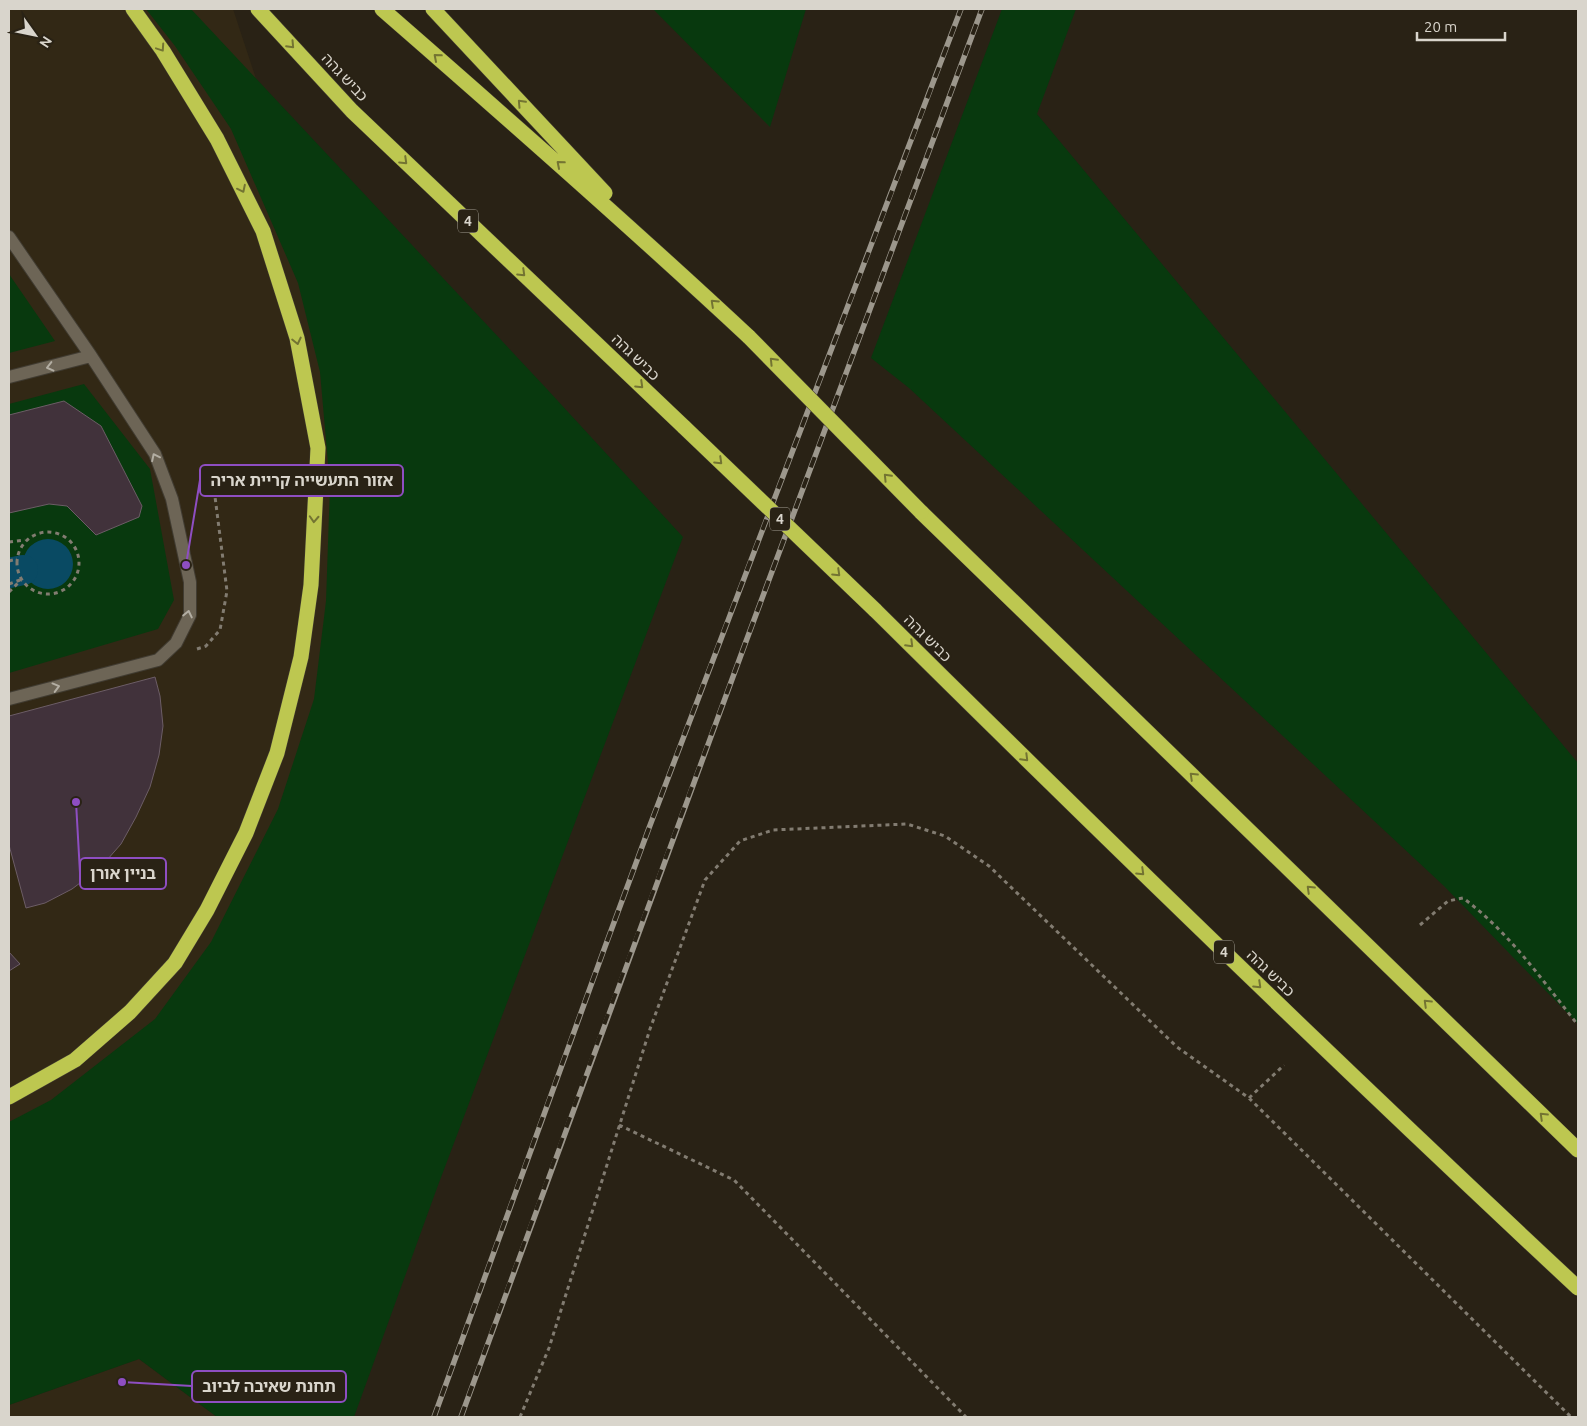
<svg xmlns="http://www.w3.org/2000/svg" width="1587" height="1426" font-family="Ubuntu,'Noto Sans Hebrew',sans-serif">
<rect width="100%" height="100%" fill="#292215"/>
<path fill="#322815" d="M 9,9 L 233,9 L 289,179 L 362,465 L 304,872 L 9,1218 Z
M 139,1359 L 217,1417 L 9,1417 L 9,1405 Z"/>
<path fill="#08390e" d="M 146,9 L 191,9 L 546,388 L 683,537 L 437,1188 L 354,1417 L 217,1417 L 139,1359 L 9,1405 L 9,1122 L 51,1100 L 155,1019 L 211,942 L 278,809 L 314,699 L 326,601 L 330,486 L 320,372 L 298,283 L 231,129 L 175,46 Z
M 653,9 L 806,9 L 770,127 Z
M 1002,9 L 1076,9 L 1037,114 L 1578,763 L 1578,1024 L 1444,886 L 909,388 L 871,358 Z
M 9,274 L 55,341 L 9,353 Z
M 84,384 L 150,469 L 174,600 L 158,629 L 9,673 L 9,404 Z"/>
<path fill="#094a63" d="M23 564a25 25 0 1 1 50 0a25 25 0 1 1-50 0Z"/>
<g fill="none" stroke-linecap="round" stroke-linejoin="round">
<path stroke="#094a63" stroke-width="30" d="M 9,573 L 23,570"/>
</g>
<path fill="#41323b" stroke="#6c5d66" d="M 64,401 L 101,426 L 142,506 L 139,517 L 96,535 L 67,506 L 49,504 L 9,513 L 9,415 Z
M 155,677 L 160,696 L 163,726 L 159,755 L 150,787 L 136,817 L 121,844 L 100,868 L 72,889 L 45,903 L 26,908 L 9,845 L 9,716 Z
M 9,952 L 20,964 L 9,971 Z"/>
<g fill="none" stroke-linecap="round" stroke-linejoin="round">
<g stroke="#413c32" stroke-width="14">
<path id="street" d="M 9,237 L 91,356 L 155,454 L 172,499 L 190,582 L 190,615 L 176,643 L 158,660 L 9,699
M 9,377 L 91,356"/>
</g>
<g stroke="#413c32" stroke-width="16">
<path id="highway" d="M 258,9 L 352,111 L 684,427
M 382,9 C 506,117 629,225 749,337
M 433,9 L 605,193
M 921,512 L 1578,1150
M 875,610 C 1106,839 1340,1066 1578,1288
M 9,1097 L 75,1060 L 130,1012 L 175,963 L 207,910 L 246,833 L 277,753 L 301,657 L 311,585 L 318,448 L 297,338 L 263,231 L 217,139 L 163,51 L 133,9"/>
</g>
<path stroke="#827c71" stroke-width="3" stroke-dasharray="4 4" stroke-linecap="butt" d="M17 563a31 31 0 1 1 62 0a31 31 0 1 1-62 0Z
M 9,542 L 25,540
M 9,561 L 17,559
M 9,584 L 20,580
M 9,592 L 21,580
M 197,649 L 206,646 L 220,630 L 227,591 L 213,481
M 1420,925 L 1448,901 L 1463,898 C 1509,932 1542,980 1578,1025
M 1249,1098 L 1284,1065
M 619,1125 L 734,1180 L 966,1417
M 520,1417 L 549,1348 L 650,1029 L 705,880 L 740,841 L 773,830 L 907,824 L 945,836 L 989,866 L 1177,1047 L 1249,1098 L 1571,1417"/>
<use href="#street" stroke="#6d6556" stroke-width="12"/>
<use href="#highway" stroke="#bdc750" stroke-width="15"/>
<g stroke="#9c978c" stroke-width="5.5">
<path id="rail" d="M 434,1417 C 505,1221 576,1024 649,828 C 752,555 858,282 961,9
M 461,1417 C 631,946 807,478 982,9"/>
</g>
<use href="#rail" stroke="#292215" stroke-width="4" stroke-dasharray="11" stroke-linecap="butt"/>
<g stroke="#413c32" stroke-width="16" stroke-linecap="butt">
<path id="highway-bridge" d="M 749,337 L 921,512
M 684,427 L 875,610"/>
</g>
<use href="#highway-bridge" stroke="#bdc750" stroke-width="15"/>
</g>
<defs><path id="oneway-chevron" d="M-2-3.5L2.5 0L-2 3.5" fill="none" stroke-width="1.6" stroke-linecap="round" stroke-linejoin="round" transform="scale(1.25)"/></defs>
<g stroke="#737432">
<use href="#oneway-chevron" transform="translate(291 45) rotate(47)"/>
<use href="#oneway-chevron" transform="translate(161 48) rotate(56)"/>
<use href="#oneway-chevron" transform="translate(437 57) rotate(-139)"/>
<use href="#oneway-chevron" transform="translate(521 103) rotate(-133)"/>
<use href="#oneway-chevron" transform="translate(404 161) rotate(44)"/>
<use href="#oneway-chevron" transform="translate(560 164) rotate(-139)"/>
<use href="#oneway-chevron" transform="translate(242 189) rotate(64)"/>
<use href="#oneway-chevron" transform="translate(522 273) rotate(44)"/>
<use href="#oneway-chevron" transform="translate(714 303) rotate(-137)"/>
<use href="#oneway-chevron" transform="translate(297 341) rotate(77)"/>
<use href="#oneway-chevron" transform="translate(773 361) rotate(-134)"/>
<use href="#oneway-chevron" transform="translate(640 385) rotate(44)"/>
<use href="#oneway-chevron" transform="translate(719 461) rotate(44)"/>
<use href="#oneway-chevron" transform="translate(887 477) rotate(-134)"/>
<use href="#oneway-chevron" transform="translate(314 519) rotate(93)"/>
<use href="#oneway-chevron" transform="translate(837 573) rotate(44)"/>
<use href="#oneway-chevron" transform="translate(910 644) rotate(45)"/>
<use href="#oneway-chevron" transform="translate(1025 758) rotate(45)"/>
<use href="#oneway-chevron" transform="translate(1193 776) rotate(-136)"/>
<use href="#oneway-chevron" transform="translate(1141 872) rotate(44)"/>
<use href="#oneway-chevron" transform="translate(1310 889) rotate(-136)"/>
<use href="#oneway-chevron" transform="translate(1258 985) rotate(44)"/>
<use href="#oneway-chevron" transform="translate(1427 1003) rotate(-136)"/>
<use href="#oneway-chevron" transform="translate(1543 1116) rotate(-136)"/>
</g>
<g stroke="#b3aea3">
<use href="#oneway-chevron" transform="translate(50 367) rotate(166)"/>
<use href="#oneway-chevron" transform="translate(155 457) rotate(-116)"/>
<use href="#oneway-chevron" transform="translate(188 614) rotate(-78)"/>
<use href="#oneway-chevron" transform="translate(56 687) rotate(-15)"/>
</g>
<g text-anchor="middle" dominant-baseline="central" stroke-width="4" stroke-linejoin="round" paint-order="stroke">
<g fill="#292215" stroke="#a49f95" stroke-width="1">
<rect x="458" y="209.5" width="20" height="23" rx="4"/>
<rect x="770" y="507.5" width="20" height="23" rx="4"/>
<rect x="1214" y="940.5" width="20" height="23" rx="4"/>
</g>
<g font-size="14" font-weight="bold" fill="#d9d5cc">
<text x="468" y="221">4</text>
<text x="780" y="519">4</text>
<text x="1224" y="952">4</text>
</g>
<g font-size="15" fill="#d9d5cc" stroke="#292215">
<text transform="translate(345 77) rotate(47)">כביש גהה</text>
<text transform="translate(636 357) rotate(44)">כביש גהה</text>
<text transform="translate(928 638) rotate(45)">כביש גהה</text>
<text transform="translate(1271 973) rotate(44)">כביש גהה</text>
</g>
</g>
<path fill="none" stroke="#8e4ec2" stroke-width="2" d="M186 565L200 480M76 802L80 873M122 1382L192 1386"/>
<g fill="#8e4ec2" stroke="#292215" stroke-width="2">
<circle cx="186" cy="565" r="5"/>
<circle cx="76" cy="802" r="5"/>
<circle cx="122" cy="1382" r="5"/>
</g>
<g fill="#292215" stroke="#8e4ec2" stroke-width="2">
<rect x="200" y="465" width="203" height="31" rx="5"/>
<rect x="80" y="858" width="86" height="31" rx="5"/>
<rect x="192" y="1371" width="154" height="31" rx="5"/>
</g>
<g font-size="16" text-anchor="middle" font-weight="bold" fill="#d9d5cc">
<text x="302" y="486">אזור התעשייה קריית אריה</text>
<text x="123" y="879">בניין אורן</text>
<text x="269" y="1392">תחנת שאיבה לביוב</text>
</g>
<rect width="1587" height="1426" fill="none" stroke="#d9d5cc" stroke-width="20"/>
<g transform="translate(35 35) rotate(123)" stroke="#292215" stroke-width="4" paint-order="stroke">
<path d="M0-4L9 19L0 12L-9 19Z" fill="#d9d5cc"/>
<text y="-8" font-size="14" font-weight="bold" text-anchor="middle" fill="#d9d5cc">N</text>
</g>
<path d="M1417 32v8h88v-8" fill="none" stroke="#d9d5cc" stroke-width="2.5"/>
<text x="1424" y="32" font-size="15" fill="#d9d5cc" stroke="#292215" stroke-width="4" paint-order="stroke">20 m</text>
</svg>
